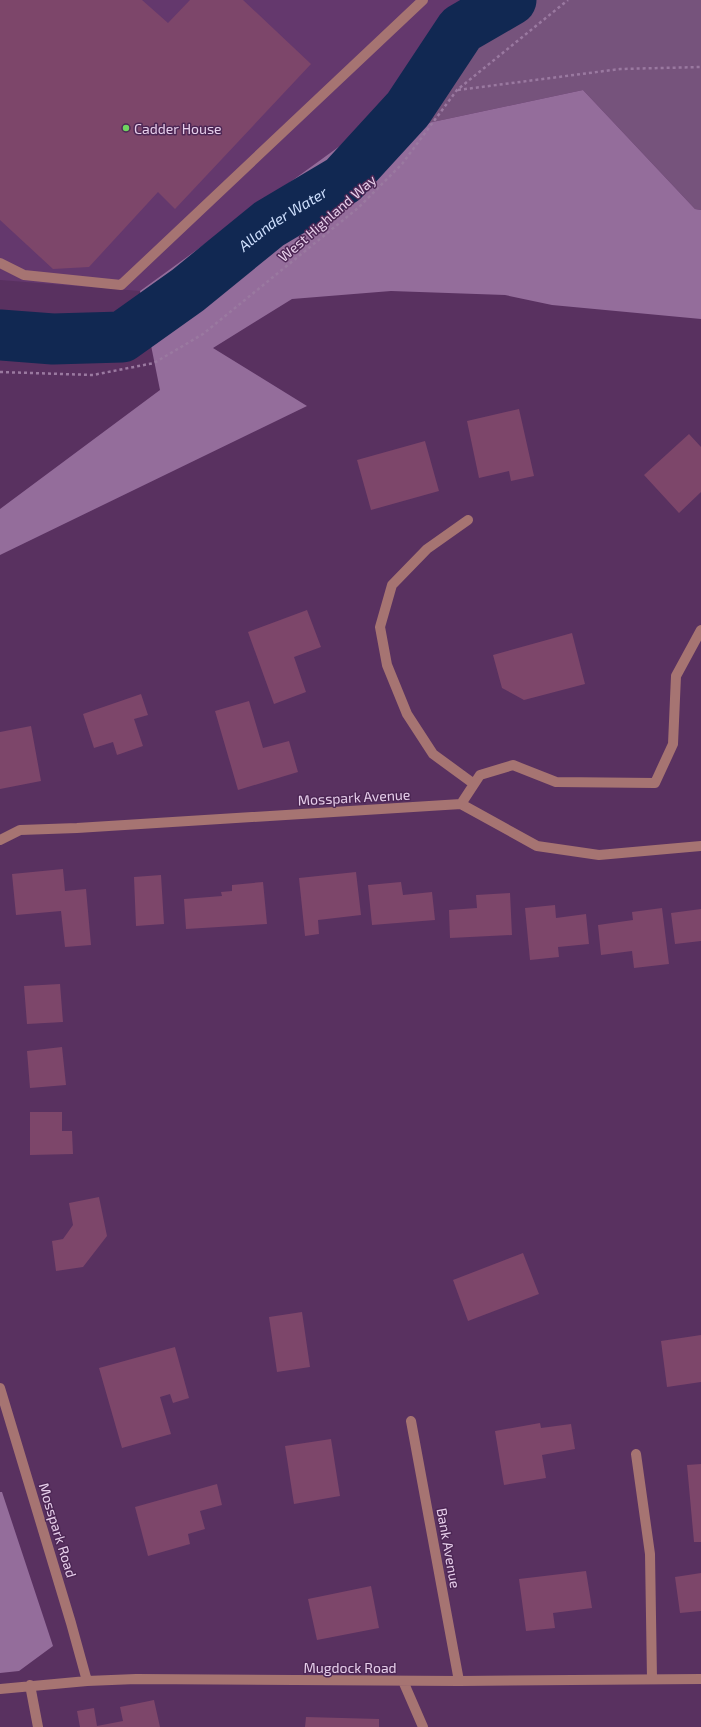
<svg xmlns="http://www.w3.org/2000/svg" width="701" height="1727" font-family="'Exo 2',sans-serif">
<rect width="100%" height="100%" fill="#593160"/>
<path fill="#64386d" d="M 0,0 L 481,0 L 348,140 L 140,291 L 0,280 Z"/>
<path fill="#76537c" d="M 481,0 L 701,0 L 701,210 L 695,209 L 583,90 L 348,140 Z"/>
<path fill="#946d9b" d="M 583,90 L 695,209 L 701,210 L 701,319 L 552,305 L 505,295 L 391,291 L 292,299 L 213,348 L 307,406 L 0,555 L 0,509 L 160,390 L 140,291 L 348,140 Z
M 0,1492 L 2,1492 L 53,1646 L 19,1671 L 0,1673 Z"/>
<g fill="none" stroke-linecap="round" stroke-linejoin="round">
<path stroke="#112852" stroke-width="51" id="s1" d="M 0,335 L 53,339 L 122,337 L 188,290 L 269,224 L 343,180 L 408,109 L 461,29 L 511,0"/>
</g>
<path fill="#7d466a" d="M 0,0 L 142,0 L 168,23 L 190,0 L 243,0 L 311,64 L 175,209 L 158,192 L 89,267 L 53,269 L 0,220 Z
M 519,409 L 534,476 L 511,481 L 509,471 L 479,478 L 467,421 Z
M 689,434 L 701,447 L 701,492 L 679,513 L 644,475 Z
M 425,441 L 439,491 L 371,510 L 357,460 Z
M 307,610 L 321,647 L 294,657 L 306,692 L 274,704 L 248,632 Z
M 572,633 L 585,684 L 524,700 L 502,688 L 493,655 Z
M 141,694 L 148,715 L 134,719 L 143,746 L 117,755 L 113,742 L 94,748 L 83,714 Z
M 249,701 L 263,748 L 289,741 L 298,772 L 238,790 L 215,711 Z
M 31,726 L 41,781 L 0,789 L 0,732 Z
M 63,869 L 65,891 L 86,889 L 91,945 L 65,947 L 61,911 L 16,915 L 12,874 Z
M 356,872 L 361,915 L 318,920 L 319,934 L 305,936 L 299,878 Z
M 161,875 L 164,924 L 136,926 L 134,877 Z
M 263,882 L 267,924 L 186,929 L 184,899 L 222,896 L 221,892 L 232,891 L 232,885 Z
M 401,882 L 403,895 L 432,892 L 435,920 L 372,925 L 368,885 Z
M 510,893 L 512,935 L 450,938 L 449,910 L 477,908 L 476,895 Z
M 555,905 L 556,918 L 586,914 L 589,944 L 558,947 L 559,957 L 530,960 L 525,908 Z
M 662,908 L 669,964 L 634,968 L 632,951 L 601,955 L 598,925 L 633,920 L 632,912 Z
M 701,909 L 701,941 L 675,944 L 671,913 Z
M 60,984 L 63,1022 L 27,1024 L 24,986 Z
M 62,1047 L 66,1085 L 30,1088 L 27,1051 Z
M 30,1112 L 62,1112 L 62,1131 L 72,1131 L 73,1154 L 30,1155 Z
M 99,1197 L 107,1236 L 83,1267 L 56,1271 L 52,1241 L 63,1239 L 73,1225 L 69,1203 Z
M 523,1253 L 539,1294 L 468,1321 L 453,1280 Z
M 302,1312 L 310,1367 L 277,1372 L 269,1317 Z
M 701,1335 L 701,1382 L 667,1387 L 661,1341 Z
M 175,1347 L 189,1398 L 173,1403 L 170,1394 L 160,1397 L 171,1434 L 122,1448 L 99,1368 Z
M 540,1423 L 541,1428 L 571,1424 L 575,1449 L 542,1455 L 546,1478 L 504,1485 L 495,1431 Z
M 331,1439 L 340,1496 L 294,1504 L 285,1446 Z
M 701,1464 L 701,1542 L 694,1542 L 687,1465 Z
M 217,1484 L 222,1505 L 200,1511 L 205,1529 L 188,1534 L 190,1544 L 148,1556 L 135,1507 Z
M 586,1571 L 592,1608 L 553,1613 L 555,1628 L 526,1631 L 519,1579 Z
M 701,1573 L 701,1611 L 680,1613 L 675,1577 Z
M 371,1586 L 379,1628 L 317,1640 L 308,1599 Z
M 154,1700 L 160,1727 L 80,1727 L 77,1711 L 94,1708 L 97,1726 L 123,1721 L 120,1707 Z
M 306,1717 L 379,1719 L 379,1727 L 305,1727 Z"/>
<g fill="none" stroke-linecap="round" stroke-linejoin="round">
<path stroke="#9a79a0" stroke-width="2.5" stroke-dasharray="3 3" stroke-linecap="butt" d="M 458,90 L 620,69 L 701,67
M 0,372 L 93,375 L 154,363 L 203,334 L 358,208 L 402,164 L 457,90 L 568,0"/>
<path stroke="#a67472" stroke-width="10" d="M 0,263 L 24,275 L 121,285 L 423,0
M 468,520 L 427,549 L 392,585 L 380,627 L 387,665 L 407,714 L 433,754 L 474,784
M 461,804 L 480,775 L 513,765 L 556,782 L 655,783 L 673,744 L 676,676 L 701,630
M 0,840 L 20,830 L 77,828 L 461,804 L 537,846 L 599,855 L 701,846
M 0,1388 L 71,1623 L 87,1681
M 411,1421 L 459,1681
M 636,1454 L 650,1554 L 652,1679
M 403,1681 L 423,1727
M 30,1685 L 38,1727
M 0,1689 L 87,1681 L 136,1679 L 459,1681 L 701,1679"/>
</g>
<circle fill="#6fd360" stroke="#4d2755" stroke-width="1.5" cx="126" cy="128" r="4"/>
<g text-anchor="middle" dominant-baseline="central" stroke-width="3" stroke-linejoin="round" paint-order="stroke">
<g font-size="14" fill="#e7cfeb" stroke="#4d2755" text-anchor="start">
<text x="134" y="128">Cadder House</text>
</g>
<g font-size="14" fill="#e7cfeb" stroke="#4d2755">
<text transform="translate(327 218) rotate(-41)">West Highland Way</text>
<text transform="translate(354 797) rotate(-3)">Mosspark Avenue</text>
<text transform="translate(58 1530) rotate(73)">Mosspark Road</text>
<text transform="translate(449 1548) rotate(80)">Bank Avenue</text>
<text x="350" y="1667">Mugdock Road</text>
</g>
<g font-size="15" font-style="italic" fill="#cfe0fe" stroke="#4d2755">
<text stroke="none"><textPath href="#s1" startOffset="322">Allander Water</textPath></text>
</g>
</g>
</svg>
